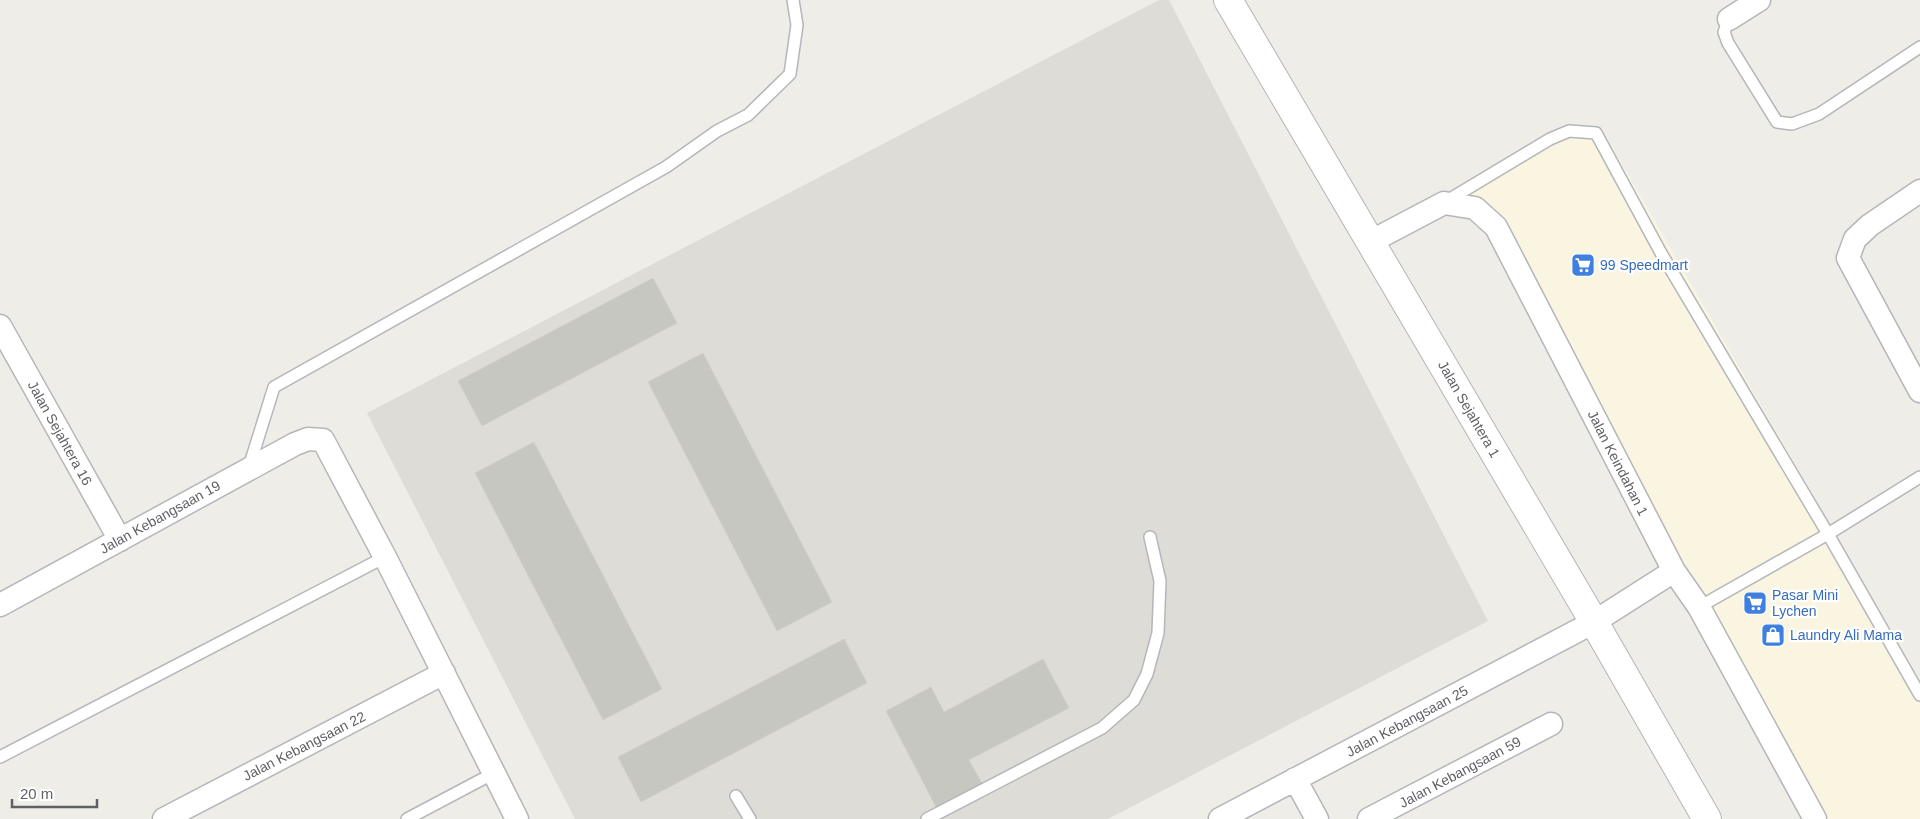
<svg xmlns="http://www.w3.org/2000/svg" width="1920" height="819" font-family="Arial,sans-serif">
<rect width="100%" height="100%" fill="#efede7"/>
<path fill="#faf5e1" d="M 1567,124 L 1601,128 L 1920,680 L 1920,819 L 1804,819 L 1690,610 L 1656,556 L 1461,185 L 1548,133 Z"/>
<path fill="#dedcd6" d="M 1159,0 L 1169,0 L 1488,621 L 1108,819 L 575,819 L 367,413 Z"/>
<path fill="#c7c7c2" stroke="#d3cfc6" d="M 653,278 L 677,323 L 482,426 L 458,381 Z
M 703,353 L 832,602 L 777,631 L 648,382 Z
M 534,442 L 662,689 L 603,720 L 475,473 Z
M 844,639 L 867,683 L 641,802 L 618,757 Z
M 1043,659 L 1069,708 L 969,760 L 983,785 L 937,809 L 886,711 L 931,687 L 944,712 Z"/>
<g fill="none" stroke-linecap="round" stroke-linejoin="round">
<g stroke="#b4b6ba" stroke-width="14">
<path id="lane" d="M 1729,19 L 1724,32 L 1728,43 L 1777,122 L 1792,124 L 1819,114 L 1920,47
M 1445,202 L 1550,139 L 1569,131 L 1596,133 L 1661,253 L 1828,534 L 1920,695
M 249,467 L 274,387 L 666,167 L 717,131 L 748,115 L 790,74 L 797,25 L 793,0
M 1699,607 L 1828,534 L 1920,477
M 0,757 L 385,557
M 736,796 L 750,819
M 407,819 L 494,773
M 927,819 L 1102,728 L 1134,700 L 1147,674 L 1158,633 L 1160,581 L 1150,537"/>
</g>
<g stroke="#b4b6ba" stroke-width="25">
<path id="street" d="M 1729,19 L 1759,0
M 1920,191 L 1870,225 L 1855,239 L 1848,258 L 1920,391
M 1370,242 L 1444,203 L 1475,208 L 1496,227 L 1674,571 L 1699,607 L 1815,819
M 0,326 L 120,540
M 0,605 L 295,444 L 308,439 L 323,440 L 385,557 L 517,819
M 1295,779 L 1317,819
M 164,819 L 444,673
M 1220,819 L 1594,622 L 1674,571
M 1369,819 L 1551,724"/>
</g>
<g stroke="#b3b5ba" stroke-width="30">
<path id="secondary" d="M 1228,0 L 1594,622 L 1707,819"/>
</g>
<use href="#lane" stroke="#fff" stroke-width="11"/>
<use href="#street" stroke="#fff" stroke-width="22"/>
<use href="#secondary" stroke="#fff" stroke-width="28"/>
</g>
<defs>
<g id="supermarket-square" transform="scale(1.25)"><rect x="-9" y="-9" width="18" height="18" rx="4" fill="#3f7fe0" stroke="#fff"/><path d="M-6-5.5h2.5l.6 2H6L4.5 2H-2.5L-4.4-4H-6ZM-1.5 3.2a1.3 1.3 0 1 0 .1 0ZM3 3.2a1.3 1.3 0 1 0 .1 0Z" fill="#fff"/></g>
<g id="shop-square" transform="scale(1.25)"><rect x="-9" y="-9" width="18" height="18" rx="4" fill="#3f7fe0" stroke="#fff"/><path d="M-5-2.5h2.3a2.7 3.5 0 0 1 5.4 0H5L5.5 6h-11ZM-1.5-2.5h3a1.5 2.3 0 0 0-3 0Z" fill="#fff"/></g>
</defs>
<g fill-rule="evenodd">
<use href="#supermarket-square" x="1583" y="265"/>
<use href="#supermarket-square" x="1755" y="603"/>
<use href="#shop-square" x="1773" y="635"/>
</g>
<g text-anchor="middle" dominant-baseline="central" stroke-width="4.5" stroke-linejoin="round" paint-order="stroke">
<g font-size="14" fill="#366cbe" stroke="#fff" text-anchor="start">
<text x="1600" y="265">99 Speedmart</text>
<text x="1772" y="595">Pasar Mini<tspan x="1772" dy="16">Lychen</tspan></text>
<text x="1790" y="635">Laundry Ali Mama</text>
</g>
<g font-size="14" fill="#5f6165" stroke="#fff">
<text transform="translate(1469 409) rotate(60)">Jalan Sejahtera 1</text>
<text transform="translate(60 433) rotate(61)">Jalan Sejahtera 16</text>
<text transform="translate(1618 463) rotate(63)">Jalan Keindahan 1</text>
<text transform="translate(160 517) rotate(-29)">Jalan Kebangsaan 19</text>
<text transform="translate(1407 721) rotate(-28)">Jalan Kebangsaan 25</text>
<text transform="translate(304 746) rotate(-27)">Jalan Kebangsaan 22</text>
<text transform="translate(1460 772) rotate(-28)">Jalan Kebangsaan 59</text>
</g>
</g>
<path d="M12 799v8h85v-8" fill="none" stroke="#5f6165" stroke-width="2.5"/>
<text x="20" y="799" font-size="15" fill="#5f6165" stroke="#ffffff" stroke-width="4" paint-order="stroke">20 m</text>
</svg>
